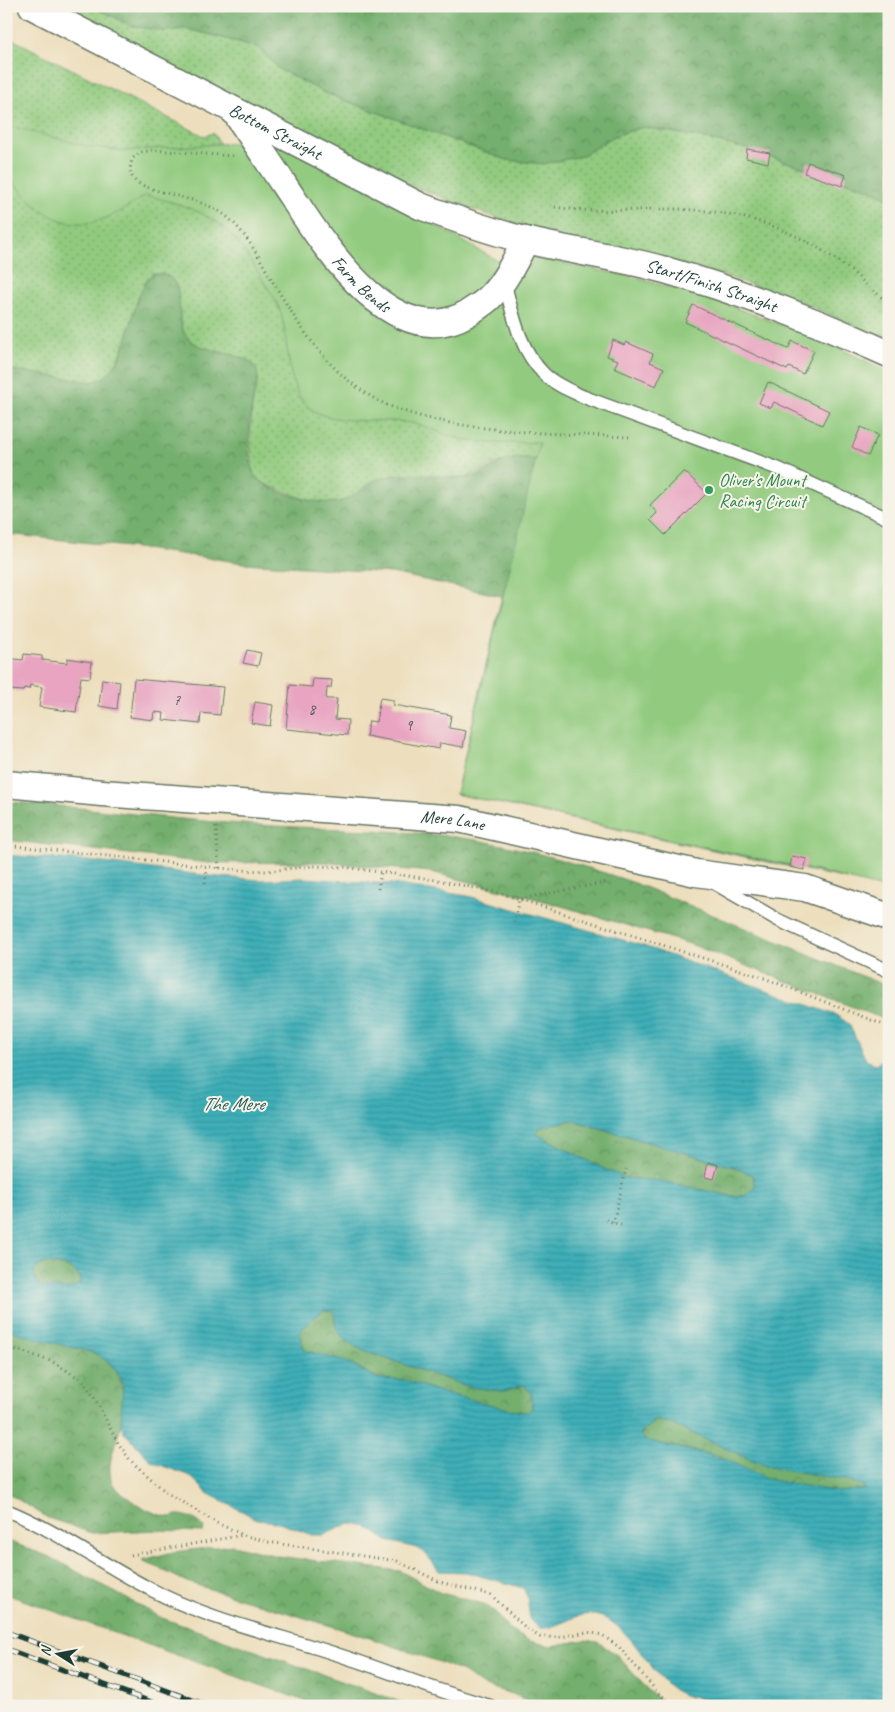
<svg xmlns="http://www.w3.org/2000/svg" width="895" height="1712" font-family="Caveat,sans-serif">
<defs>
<pattern id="grass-dots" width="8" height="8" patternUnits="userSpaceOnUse" patternTransform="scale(1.25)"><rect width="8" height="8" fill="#92cb7f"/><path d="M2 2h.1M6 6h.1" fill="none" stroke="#77a669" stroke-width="1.8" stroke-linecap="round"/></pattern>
<pattern id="forest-crowns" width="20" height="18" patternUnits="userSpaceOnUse" patternTransform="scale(1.25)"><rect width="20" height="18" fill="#75af6e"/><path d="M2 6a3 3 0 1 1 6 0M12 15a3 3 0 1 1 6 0" fill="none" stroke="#5f905b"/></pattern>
<pattern id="water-rules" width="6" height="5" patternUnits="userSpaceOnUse" patternTransform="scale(1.25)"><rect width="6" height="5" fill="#3fafb8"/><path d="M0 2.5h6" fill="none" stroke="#349096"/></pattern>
</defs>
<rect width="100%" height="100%" fill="#f7f3e8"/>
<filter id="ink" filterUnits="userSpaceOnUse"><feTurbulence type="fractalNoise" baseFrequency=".02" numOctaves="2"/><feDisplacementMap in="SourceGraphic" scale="10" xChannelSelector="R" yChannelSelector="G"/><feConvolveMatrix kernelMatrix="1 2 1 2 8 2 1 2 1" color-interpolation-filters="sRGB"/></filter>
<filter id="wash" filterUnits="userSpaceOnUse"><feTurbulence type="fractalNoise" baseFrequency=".0096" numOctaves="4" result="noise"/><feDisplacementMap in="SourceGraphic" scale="20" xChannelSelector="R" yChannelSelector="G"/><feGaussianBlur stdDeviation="1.12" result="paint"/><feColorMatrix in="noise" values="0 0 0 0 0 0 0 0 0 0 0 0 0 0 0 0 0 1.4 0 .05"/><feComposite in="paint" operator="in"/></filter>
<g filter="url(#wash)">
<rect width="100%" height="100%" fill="#eddfbe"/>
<path fill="url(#grass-dots)" stroke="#58845a" d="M 51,6 L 92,6 L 132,26 L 164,31 L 188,29 L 258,47 L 279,69 L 325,93 L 507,160 L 582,156 L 614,136 L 643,127 L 698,137 L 747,149 L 872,190 L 889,199 L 889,341 L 797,300 L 719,274 L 556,235 L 491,216 L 395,179 Z
M 6,36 L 204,136 L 213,133 L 311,287 L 546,415 L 536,459 L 513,459 L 494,464 L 467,478 L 407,475 L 372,482 L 353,497 L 339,502 L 327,503 L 310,501 L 272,487 L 259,481 L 253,474 L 250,440 L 252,406 L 258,378 L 248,360 C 224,351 185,353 181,321 L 125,343 C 119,358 113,375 97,382 L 55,379 L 6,369 Z"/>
<path fill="url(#forest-crowns)" stroke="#4a7651" d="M 92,6 L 889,6 L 889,199 L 872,190 L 747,149 L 698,137 L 643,127 L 614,136 L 582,156 L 543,164 L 507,160 L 325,93 L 279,69 L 258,47 L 188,29 L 164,31 L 132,26 Z
M 152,274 C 193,269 171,322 187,338 C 202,354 252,351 257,371 C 259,381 254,394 252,404 C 249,424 246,453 253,472 C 259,491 321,506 339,502 C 357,498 367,481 381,478 C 398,474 417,474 434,475 C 445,476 456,480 468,478 C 484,474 496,462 513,459 L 652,459 L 851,880 L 456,794 L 502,596 L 391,573 L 244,563 L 137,548 L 6,534 L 6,369 L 91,382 C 134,376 126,297 152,274 Z
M 6,802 C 81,806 154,818 229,823 C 304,829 381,828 456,837 C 516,845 575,863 632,882 L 889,987 L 889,1021 L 690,944 L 541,900 L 431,872 L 321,862 L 208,863 L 6,840 Z
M 571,1120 L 741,1169 L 753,1176 L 755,1187 L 745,1196 L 731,1196 L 661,1181 L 626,1178 L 606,1170 L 535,1133 L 541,1127 Z
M 45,1263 C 58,1265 81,1266 80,1284 L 68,1289 L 39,1287 C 32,1275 31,1269 45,1263 Z
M 323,1310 L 333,1311 L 337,1327 L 350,1343 L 364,1351 L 470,1387 L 504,1391 L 524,1385 L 531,1393 L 532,1408 L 528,1412 L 521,1412 L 443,1393 L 405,1381 L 379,1379 L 354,1365 L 307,1351 L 304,1349 L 299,1332 Z
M 6,1328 C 64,1351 138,1337 121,1424 C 117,1444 105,1462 112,1483 C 122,1497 152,1515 169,1517 C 173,1517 172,1516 176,1515 C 185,1514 199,1520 204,1527 L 203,1532 L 158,1530 L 92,1533 L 48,1518 L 6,1492 Z
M 655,1420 L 669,1423 L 766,1466 L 846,1480 L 862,1485 L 866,1489 L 839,1492 L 771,1480 L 710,1454 L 644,1440 L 641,1433 Z
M 6,1540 L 52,1558 L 162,1618 L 412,1706 L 319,1706 L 6,1594 Z
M 233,1545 L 277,1556 L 400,1571 L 441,1593 L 484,1604 L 495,1612 L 510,1630 L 529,1641 L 551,1646 L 585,1640 L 598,1642 L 617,1655 L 648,1690 L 666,1706 L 539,1706 L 513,1694 L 482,1685 L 463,1672 L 439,1662 L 367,1637 L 187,1582 L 142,1560 L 173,1552 Z"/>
<path fill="#92cb7f" stroke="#58845a" d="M 6,125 L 86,146 L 124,151 L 271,140 L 401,206 L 498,261 L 536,258 L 628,276 L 673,288 L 725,304 L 820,339 L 889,372 L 889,890 L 817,871 L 456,794 L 540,442 C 514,443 487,445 461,439 C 444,435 428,426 411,423 C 380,417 328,428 305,404 C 287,385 288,341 282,317 C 279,303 268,289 261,277 C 226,219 209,212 146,195 C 105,224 70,239 29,199 C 22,192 8,178 6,168 C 4,154 6,139 6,125 Z"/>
<path fill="url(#water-rules)" stroke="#2f7676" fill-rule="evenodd" d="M 6,855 L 88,861 L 219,877 L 260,880 L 303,878 L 391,884 L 468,896 L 644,946 L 836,1015 L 849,1024 L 866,1060 L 876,1064 L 889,1056 L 889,1706 C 832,1706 774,1709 718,1701 C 706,1699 692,1699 681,1694 C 649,1678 632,1622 595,1615 C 576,1611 559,1629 540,1628 L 530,1620 L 527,1596 L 523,1588 L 466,1572 L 439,1571 L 427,1555 L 417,1548 L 387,1541 L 364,1525 L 348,1524 L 324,1535 L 312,1535 L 279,1523 L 257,1519 L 207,1493 L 190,1476 L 152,1462 L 124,1432 L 121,1423 L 123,1385 L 120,1376 L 110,1363 L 95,1353 L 27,1336 L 6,1328 ZM 572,1120 L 741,1169 L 753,1176 L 755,1187 L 745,1196 L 731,1196 L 661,1181 L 626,1178 L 606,1170 L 535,1133 L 541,1127 ZM 45,1263 C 58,1265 81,1266 80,1284 L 68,1289 L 40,1287 C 32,1275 31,1269 45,1263 ZM 323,1310 L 333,1311 C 336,1315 334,1317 335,1322 C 337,1336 352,1346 364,1351 L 470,1387 L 504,1391 L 524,1385 L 531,1393 L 532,1408 L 528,1412 L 521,1412 L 443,1393 L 405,1380 L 379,1379 L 346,1362 L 307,1351 L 304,1349 L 299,1332 ZM 655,1420 L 669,1423 L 766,1466 L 846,1480 L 862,1485 L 866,1489 L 839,1492 L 771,1480 L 719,1457 L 644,1440 L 641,1433 Z"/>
<g id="blocks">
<path fill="#e8a4c1" d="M 747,149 L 770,153 L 768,163 L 746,158 Z
M 808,162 L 846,175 L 842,186 L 804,173 Z
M 693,305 L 788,349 L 792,341 L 814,351 L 803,374 L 789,367 L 787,370 L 685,322 Z
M 613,340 L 624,345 L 626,342 L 653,354 L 650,362 L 664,368 L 656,386 L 614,368 L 618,360 L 607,356 Z
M 768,382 L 829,411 L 822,425 L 774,402 L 771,408 L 759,403 Z
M 861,427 L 878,435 L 868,456 L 852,447 Z
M 684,471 L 707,493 L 665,535 L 650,520 L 657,513 L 650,505 Z
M 247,650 L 261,653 L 258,666 L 243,663 Z
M 24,654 L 42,656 L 42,660 L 67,663 L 67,658 L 92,662 L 90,678 L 81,677 L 76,712 L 39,707 L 42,687 L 30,685 L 29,689 L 24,688 L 23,691 L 9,690 L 9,686 L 6,685 L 7,658 L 23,660 Z
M 102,679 L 120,682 L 117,709 L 99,706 Z
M 134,679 L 223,687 L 220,715 L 201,713 L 200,724 L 163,720 L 164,713 L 154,712 L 153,720 L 130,717 Z
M 313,679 L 332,680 L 331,688 L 327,688 L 326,699 L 337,699 L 335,719 L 348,720 L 347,735 L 286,729 L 290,685 L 312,687 Z
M 380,698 L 393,700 L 393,705 L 451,715 L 449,728 L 466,731 L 463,747 L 440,743 L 439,749 L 366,736 L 369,721 L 376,722 Z
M 255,702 L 273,705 L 270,726 L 251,723 Z
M 792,856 L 807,859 L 804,870 L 790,867 Z
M 708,1162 L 718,1165 L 714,1179 L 705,1177 Z"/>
</g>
</g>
<g filter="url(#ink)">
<use href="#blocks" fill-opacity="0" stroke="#677664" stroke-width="1"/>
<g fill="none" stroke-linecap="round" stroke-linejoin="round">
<g stroke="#677664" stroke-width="15">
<path id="lane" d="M 504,281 C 513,314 519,349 544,374 C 554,384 571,391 584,397 L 779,469 L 889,519
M 714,883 L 778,920 L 889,971
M 6,1510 C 63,1533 111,1571 166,1597 C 221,1623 282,1636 339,1655 C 389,1671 438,1692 490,1706"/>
</g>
<g stroke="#677664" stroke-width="29">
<g id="street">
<path id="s1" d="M 32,6 L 420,206 C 455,219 489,231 525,240 C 571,251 619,257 665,270 C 742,292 816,321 889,354"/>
<path id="s2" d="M 235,112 C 252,137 269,162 286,188 C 320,239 392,358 468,313 C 476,308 485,303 492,295 C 506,280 516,259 526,240"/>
<path id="s3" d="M 6,784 L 102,793 L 459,819 L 696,873 L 805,888 L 889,917"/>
</g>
</g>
<path stroke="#677664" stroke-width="3" stroke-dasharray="1 4" stroke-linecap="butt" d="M 232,156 L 154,150 L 141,152 L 133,158 C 128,169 130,179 140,184 C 167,197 200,197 225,215 C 246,232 260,259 273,282 C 298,324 325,368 367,394 C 428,434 555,433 629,437
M 550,206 C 589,214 631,209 671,209 C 738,210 791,226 845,266 C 860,278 873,291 889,303
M 216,827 L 219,869
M 6,845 L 239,870 L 267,871 L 314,866 L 344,867 L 437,880 L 503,894 L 759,976 L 889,1027
M 205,883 L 207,868
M 378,889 L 381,872
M 514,922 L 519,899 L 608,882
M 606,1220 L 621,1225
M 613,1223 L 626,1169
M 6,1346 L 53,1362 L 82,1380 L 94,1397 L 118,1443 L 130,1460 L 167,1493 L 217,1523 L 243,1535 L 268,1542 L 397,1561 L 440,1582 L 491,1595 L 527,1629 L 540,1637 L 560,1637 L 587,1632 L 602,1635 L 619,1647 L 660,1695 L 679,1706
M 131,1555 L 243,1535"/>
<use href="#lane" stroke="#fff" stroke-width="12"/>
<use href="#street" stroke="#fff" stroke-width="26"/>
<g stroke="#1f3d34" stroke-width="5.5">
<path id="rail" d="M 6,1632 L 209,1706
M 6,1649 L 162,1706"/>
</g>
<use href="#rail" stroke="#f7f3e8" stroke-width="4" stroke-dasharray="11" stroke-linecap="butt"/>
</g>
</g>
<circle fill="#2e9e5b" stroke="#f7f3e8" stroke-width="2" cx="709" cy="490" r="5"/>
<g text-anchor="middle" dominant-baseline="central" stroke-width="4" stroke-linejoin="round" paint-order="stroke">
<g font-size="15" fill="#515757">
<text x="177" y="700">7</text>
<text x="312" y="709">8</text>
<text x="409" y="725">9</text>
</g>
<g font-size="18" fill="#1f3d34" stroke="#f7f3e8">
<text stroke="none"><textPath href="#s1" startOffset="274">Bottom Straight</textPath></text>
<text stroke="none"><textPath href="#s2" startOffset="214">Farm Bends</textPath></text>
<text stroke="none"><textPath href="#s1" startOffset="739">Start/Finish Straight</textPath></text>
<text stroke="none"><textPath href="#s3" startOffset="448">Mere Lane</textPath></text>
</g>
<g font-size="18" fill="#27864d" stroke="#f7f3e8" text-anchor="start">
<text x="719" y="480">Oliver's Mount<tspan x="719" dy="21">Racing Circuit</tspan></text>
</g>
<g font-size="19" font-style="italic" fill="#295f5c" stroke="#f7f3e8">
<text x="233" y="1104">The Mere</text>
</g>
</g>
<rect width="895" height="1712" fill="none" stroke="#f7f3e8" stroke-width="25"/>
<g transform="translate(58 1654) rotate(281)" stroke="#f7f3e8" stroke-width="4" paint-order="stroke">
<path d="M0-4L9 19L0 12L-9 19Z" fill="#1f3d34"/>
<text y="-8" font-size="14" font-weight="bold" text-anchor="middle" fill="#1f3d34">N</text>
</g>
</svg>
